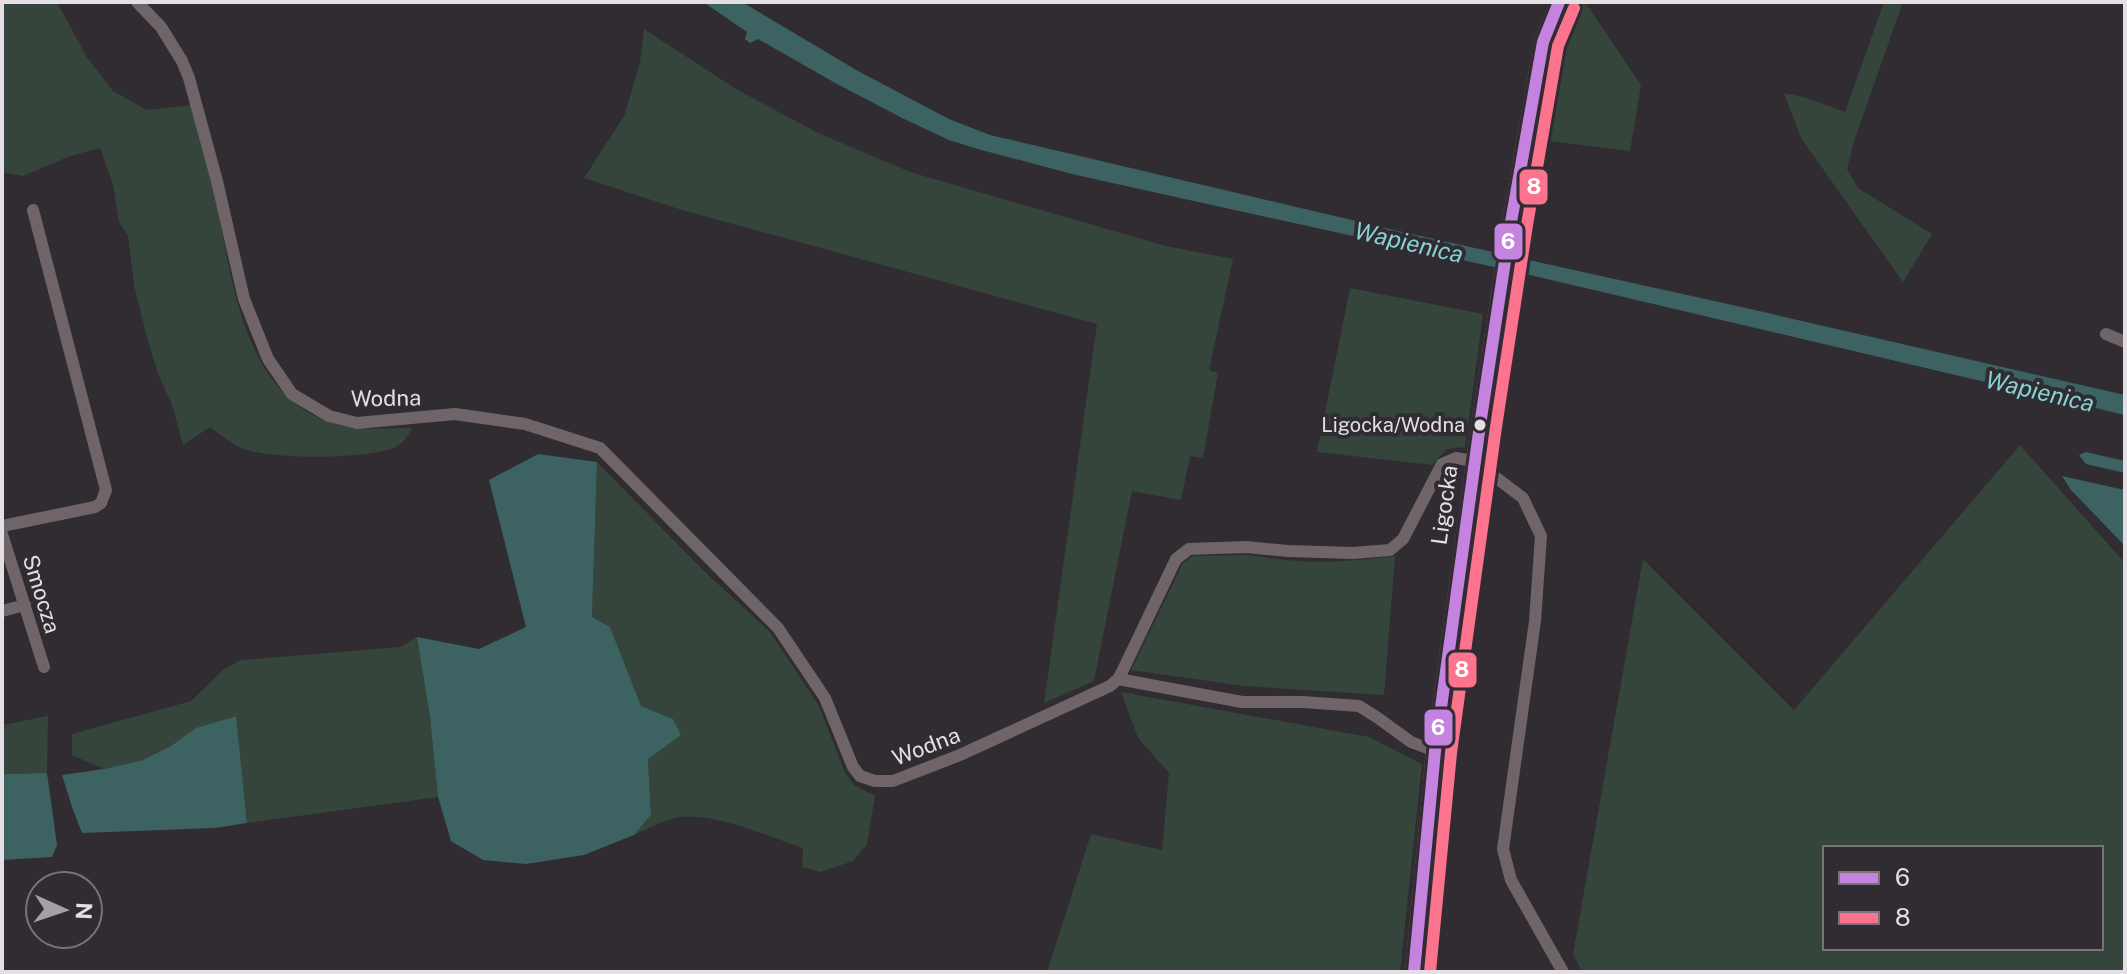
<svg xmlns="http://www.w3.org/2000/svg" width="2127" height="974" font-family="'Public Sans',sans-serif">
<rect width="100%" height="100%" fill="#302c31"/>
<path fill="#35453b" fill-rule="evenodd" d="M 2,2 L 57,2 L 86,56 L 113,91 L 147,110 L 192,105 C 200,137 209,169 216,201 C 232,277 242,390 327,421 C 356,432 382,428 412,428 C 407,438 402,445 391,449 C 360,459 270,460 241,448 C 230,443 220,434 210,427 L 183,445 L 172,405 L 159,376 L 149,345 L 134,285 L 128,235 L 119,222 L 113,184 L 100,148 L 70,156 L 23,176 L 2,172 Z
M 1571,2 L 1585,2 L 1641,85 L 1630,151 L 1541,140 L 1555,48 Z
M 1884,2 L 1903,2 L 1854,141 L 1847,169 L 1858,188 L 1932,234 L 1903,282 L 1801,138 L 1784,93 L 1807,98 L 1845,112 Z
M 644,29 L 736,89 L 818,133 L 910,172 L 1166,246 L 1233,259 L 1209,370 L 1218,373 L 1203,458 L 1190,456 L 1181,500 L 1132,491 L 1094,681 L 1044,703 L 1097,324 L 679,209 L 584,178 L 624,116 L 640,63 Z
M 1350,288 L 1483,314 L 1465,447 L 1447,449 L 1432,465 L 1317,452 Z
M 2020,445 L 2125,563 L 2125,972 L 1582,972 L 1573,954 L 1643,559 L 1794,710 ZM 1825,848 L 2101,848 L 2101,948 L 1825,948 Z
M 597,462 L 703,570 L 770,632 L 819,706 L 845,773 L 854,785 L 875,796 L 867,844 L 853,861 L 820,872 L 802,867 L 803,848 C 770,837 716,813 682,817 C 665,819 649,828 634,835 L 651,815 L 648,759 L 673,719 L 641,707 L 610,627 L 592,617 Z
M 1249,555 C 1301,564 1343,563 1395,556 L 1384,695 L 1244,686 L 1131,670 L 1183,563 L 1193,556 Z
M 417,637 L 430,717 L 438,797 L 247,823 L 235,716 L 197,728 L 171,746 L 143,760 L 104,769 L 72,755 L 72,734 L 191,701 L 224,669 L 241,660 L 400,647 Z
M 1121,692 L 1369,737 L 1422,764 L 1400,972 L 1047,972 L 1091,834 L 1162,850 L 1169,773 L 1138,738 Z
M 48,716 L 47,773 L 2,774 L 2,725 Z"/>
<path fill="#3c6262" d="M 703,2 L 742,2 L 858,71 L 949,119 L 990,135 L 1407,233 L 1737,306 L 2125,395 L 2125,415 L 1530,275 L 1076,175 L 974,148 L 949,140 L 904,119 L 837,84 L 758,39 L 750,43 L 745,39 L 747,32 Z
M 2086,452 L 2125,461 L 2125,473 L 2086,464 L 2079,455 Z
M 538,454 L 597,462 L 592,617 L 610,627 L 641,706 L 673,719 L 681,735 L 648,759 L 651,815 L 634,835 L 584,855 L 526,864 L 483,860 L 451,841 L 438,797 L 430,717 L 417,637 L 479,649 L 526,627 L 489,480 Z
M 2062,476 L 2125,490 L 2125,546 L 2071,490 Z
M 236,716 L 247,823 L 215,828 L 82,833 L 72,807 L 62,775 L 104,769 L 143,760 L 171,746 L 196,728 Z
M 47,773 L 57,845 L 52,857 L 2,860 L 2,774 Z"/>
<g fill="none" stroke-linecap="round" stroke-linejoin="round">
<path stroke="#6f6568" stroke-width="12" d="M 137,2 L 161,27 L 182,61 L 189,78 L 217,181 L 244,299 L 268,359 L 292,394 L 329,416 L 357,423 L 455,414 L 525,424 L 600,448 L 778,628 L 825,698 L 853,767 L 860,776 L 875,781 L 893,781 L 960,755 L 1110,686 L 1118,679 L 1122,672 L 1176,559 L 1189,549 L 1246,547 L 1288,551 L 1353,553 L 1390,550 L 1403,539 L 1442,464 L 1456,458 L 1474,461 L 1523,498 L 1541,536 L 1535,621 L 1503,849 L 1511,880 L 1563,972
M 2106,334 L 2125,342
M 2,526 L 95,507 L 101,503 L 106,490 L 33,210
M 2,534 L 44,667
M 2,611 L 25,605
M 1118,679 L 1242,702 L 1303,702 L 1359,706 L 1378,718 L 1411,742 L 1435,751"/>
<path stroke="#71686c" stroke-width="18" d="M 1414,972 L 1435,751 L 1480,425 L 1511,222 L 1543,42 L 1559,2"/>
<g stroke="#312b32" stroke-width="18">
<path id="bus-1" d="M 1414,972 L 1435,751 L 1480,425 L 1511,222 L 1543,42 L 1559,2"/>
</g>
<g stroke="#312b32" stroke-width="18">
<path id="bus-2" d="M 1430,972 L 1451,753 L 1496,427 L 1527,225 L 1558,46 L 1574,8"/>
</g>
<use href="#bus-1" stroke="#c483df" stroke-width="12"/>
<use href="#bus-2" stroke="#fc738d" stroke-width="12"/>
</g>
<circle fill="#e3dfe4" stroke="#312b32" stroke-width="3" cx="1480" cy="425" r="7"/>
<g text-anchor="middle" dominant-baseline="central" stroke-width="8" stroke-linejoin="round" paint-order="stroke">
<g font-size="20" fill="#e3dfe4" stroke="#312b32" text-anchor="end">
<text x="1465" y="425">Ligocka/Wodna</text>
</g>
<g font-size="22" fill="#e3dfe4" stroke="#312b32">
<text transform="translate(386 398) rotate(-1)">Wodna</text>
<text transform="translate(1444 505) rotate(-82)">Ligocka</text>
<text transform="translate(42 594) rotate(73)">Smocza</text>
<text transform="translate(926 746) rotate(-21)">Wodna</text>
</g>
<g font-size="24" font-style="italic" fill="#86d3d4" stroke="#312b32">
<text transform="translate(1409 242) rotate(13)">Wapienica</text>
<text transform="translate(2040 391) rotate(13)">Wapienica</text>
</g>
</g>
<g stroke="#312b32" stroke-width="3">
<rect x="1518" y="168" width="31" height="38" rx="8" fill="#fc738d"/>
<rect x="1493" y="222" width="31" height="39" rx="8" fill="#c483df"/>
<rect x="1447" y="651" width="31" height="38" rx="8" fill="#fc738d"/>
<rect x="1423" y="708" width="31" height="39" rx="8" fill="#c483df"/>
</g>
<g font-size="22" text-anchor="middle" font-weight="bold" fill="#fff">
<text x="1534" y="194">8</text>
<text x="1508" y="249">6</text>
<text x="1462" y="677">8</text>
<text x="1438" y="735">6</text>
</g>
<rect width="2127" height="974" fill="none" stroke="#e3dfe4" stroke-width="8"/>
<rect x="1823" y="846" width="280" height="104" fill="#312b32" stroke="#787379" stroke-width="2"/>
<rect x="1839" y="872" width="40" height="12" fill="#c483df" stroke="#787379" stroke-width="2"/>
<text x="1895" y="886" font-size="24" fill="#e3dfe4">6</text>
<rect x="1839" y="912" width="40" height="12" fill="#fc738d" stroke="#787379" stroke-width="2"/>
<text x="1895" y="926" font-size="24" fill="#e3dfe4">8</text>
<g transform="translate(64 910) rotate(93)"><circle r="38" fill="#312b32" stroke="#787379" stroke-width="2"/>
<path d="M0-6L14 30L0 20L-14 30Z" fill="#a4a0a5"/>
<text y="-12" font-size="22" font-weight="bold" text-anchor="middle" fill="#e3dfe4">N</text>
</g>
</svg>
